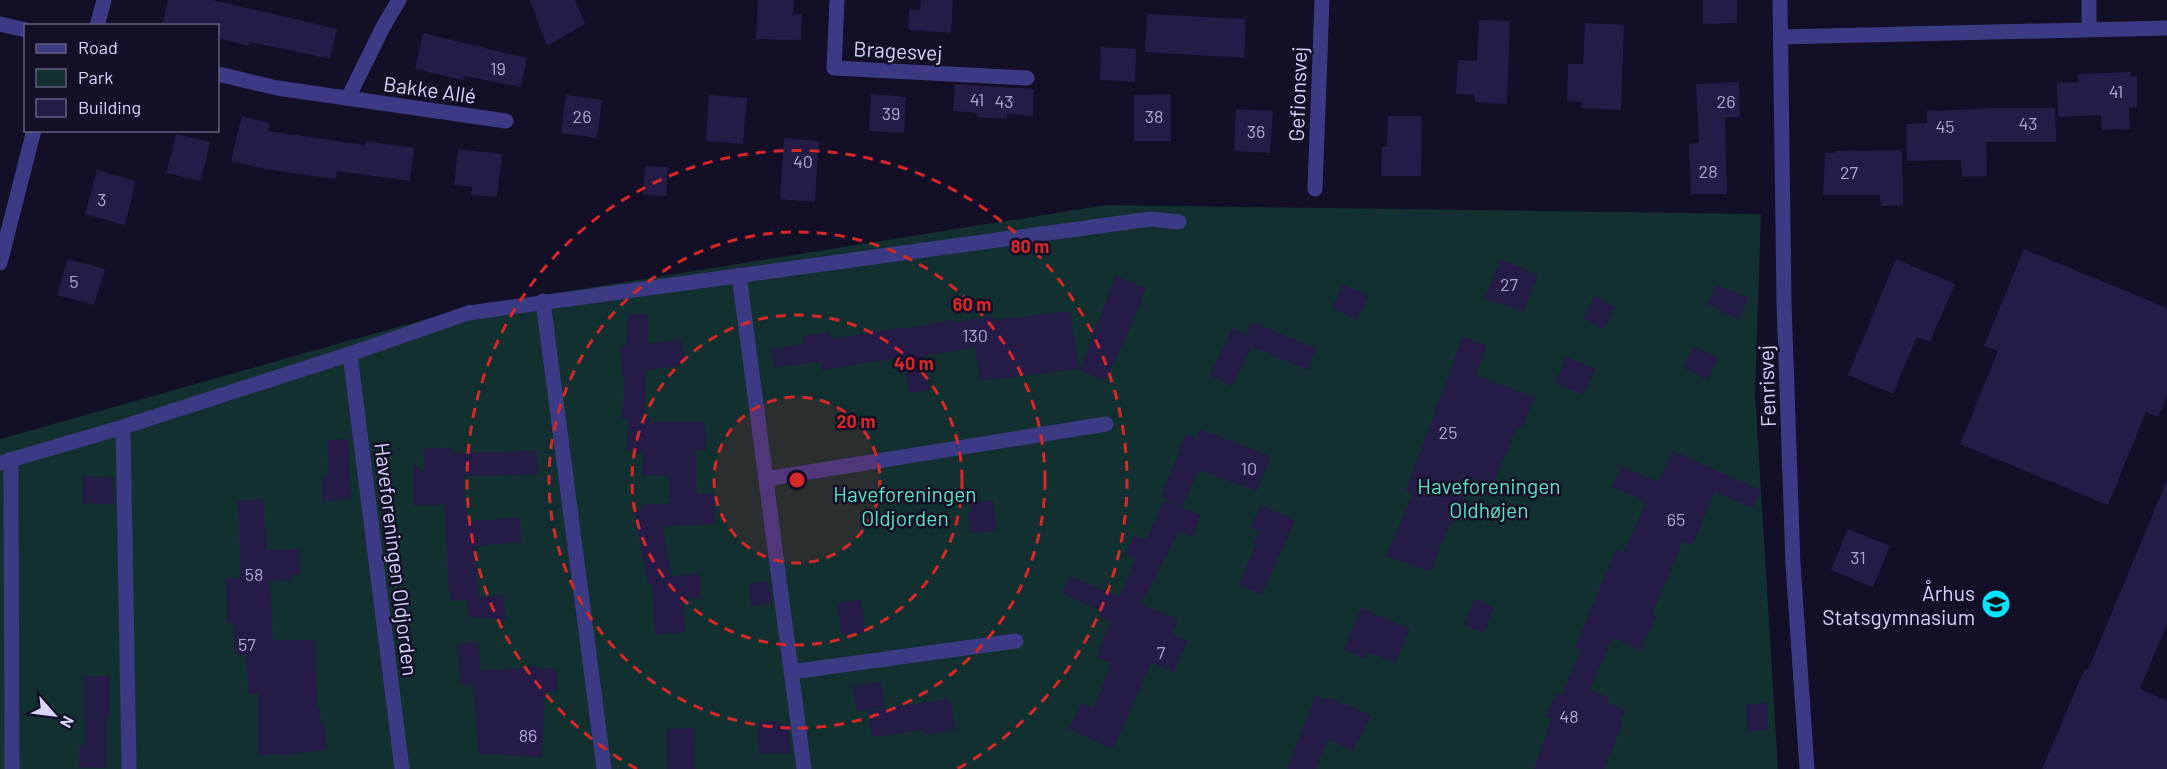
<svg xmlns="http://www.w3.org/2000/svg" width="2167" height="769" font-family="Barlow,sans-serif">
<rect width="100%" height="100%" fill="#130f26"/>
<path fill="#12302f" d="M 1106,205 L 1761,214 L 1755,393 L 1778,769 L 0,769 L 0,439 L 469,307 Z"/>
<path fill="#241b47" d="M 168,0 L 213,0 L 337,29 L 330,59 L 250,42 L 249,46 L 218,38 L 218,26 L 162,26 Z
M 530,0 L 575,0 L 585,24 L 547,46 Z
M 758,0 L 794,0 L 793,14 L 802,14 L 801,40 L 756,39 Z
M 921,0 L 953,0 L 951,33 L 908,30 L 909,9 L 920,10 Z
M 1703,0 L 1737,0 L 1737,23 L 1703,24 Z
M 1147,14 L 1246,19 L 1244,58 L 1145,52 Z
M 1479,20 L 1510,21 L 1507,104 L 1475,102 L 1475,95 L 1456,94 L 1458,60 L 1477,61 Z
M 1585,23 L 1624,25 L 1621,110 L 1581,108 L 1582,102 L 1567,101 L 1568,64 L 1583,64 Z
M 423,33 L 527,58 L 521,87 L 464,76 L 463,80 L 415,69 Z
M 1101,47 L 1136,49 L 1135,82 L 1100,80 Z
M 2130,72 L 2130,77 L 2137,76 L 2137,107 L 2129,107 L 2130,129 L 2102,130 L 2101,115 L 2058,117 L 2057,83 L 2078,82 L 2078,74 Z
M 1739,82 L 1740,117 L 1725,117 L 1727,194 L 1691,194 L 1689,144 L 1699,143 L 1696,84 Z
M 955,84 L 1034,89 L 1033,116 L 1007,114 L 1007,119 L 977,117 L 978,113 L 953,111 Z
M 871,94 L 906,97 L 904,133 L 869,131 Z
M 1171,94 L 1171,141 L 1134,141 L 1134,95 Z
M 566,95 L 602,100 L 597,138 L 561,133 Z
M 709,95 L 747,98 L 743,144 L 706,141 Z
M 1998,108 L 2055,108 L 2056,142 L 1986,142 L 1987,176 L 1962,177 L 1961,160 L 1907,161 L 1906,124 L 1927,123 L 1927,111 Z
M 1236,109 L 1273,111 L 1270,153 L 1234,151 Z
M 242,116 L 270,123 L 268,131 L 365,145 L 366,141 L 414,148 L 410,181 L 337,171 L 336,179 L 265,169 L 231,161 Z
M 1388,116 L 1422,116 L 1421,176 L 1381,176 L 1382,147 L 1387,147 Z
M 176,134 L 210,142 L 201,181 L 166,173 Z
M 784,138 L 819,141 L 815,202 L 780,199 Z
M 458,149 L 502,154 L 497,197 L 471,195 L 472,187 L 454,185 Z
M 1902,150 L 1903,205 L 1881,206 L 1880,195 L 1823,195 L 1825,153 L 1834,153 L 1835,151 Z
M 645,166 L 668,167 L 666,196 L 643,195 Z
M 97,170 L 136,181 L 125,225 L 85,214 Z
M 2024,249 L 2167,308 L 2167,396 L 2158,417 L 2146,412 L 2108,505 L 1960,444 L 1998,351 L 1984,346 Z
M 68,259 L 105,269 L 94,305 L 57,295 Z
M 1501,259 L 1538,275 L 1523,312 L 1485,298 Z
M 1896,259 L 1955,284 L 1930,342 L 1917,337 L 1893,394 L 1848,375 Z
M 1116,276 L 1146,288 L 1132,324 L 1105,381 L 1080,370 Z
M 1343,284 L 1368,295 L 1358,320 L 1332,308 Z
M 1716,285 L 1748,297 L 1740,317 L 1738,316 L 1737,319 L 1708,304 Z
M 1594,296 L 1615,307 L 1604,329 L 1583,319 Z
M 1070,311 L 1079,369 L 980,381 L 975,347 L 925,356 L 930,390 L 909,393 L 904,357 L 822,370 L 821,362 L 774,367 L 771,349 L 804,344 L 803,336 L 830,332 L 831,339 L 906,327 L 906,329 L 953,320 L 954,323 L 993,316 L 994,320 Z
M 628,314 L 648,315 L 647,344 L 681,339 L 685,362 L 680,363 L 680,366 L 646,370 L 644,417 L 650,418 L 650,422 L 705,421 L 706,450 L 695,450 L 697,494 L 714,493 L 715,524 L 662,526 L 672,576 L 700,574 L 700,598 L 683,599 L 685,632 L 655,635 L 652,584 L 648,584 L 634,511 L 642,510 L 642,505 L 670,503 L 669,476 L 642,475 L 643,452 L 627,451 L 628,418 L 622,418 L 625,377 L 623,377 L 620,347 L 626,346 Z
M 1252,322 L 1316,348 L 1308,370 L 1252,347 L 1232,386 L 1210,375 L 1232,328 L 1247,335 Z
M 1463,336 L 1487,346 L 1475,375 L 1535,397 L 1522,429 L 1517,427 L 1492,487 L 1472,478 L 1453,524 L 1450,523 L 1441,544 L 1431,572 L 1386,556 L 1413,493 L 1406,490 Z
M 1693,346 L 1718,357 L 1708,380 L 1684,368 Z
M 1566,356 L 1595,369 L 1583,395 L 1555,383 Z
M 1200,429 L 1270,456 L 1257,491 L 1199,470 L 1182,506 L 1161,497 L 1186,434 L 1196,438 Z
M 348,439 L 351,500 L 322,501 L 322,477 L 328,477 L 327,440 Z
M 451,447 L 452,453 L 537,451 L 538,475 L 463,476 L 467,522 L 520,517 L 522,542 L 474,546 L 479,597 L 504,595 L 506,620 L 468,617 L 467,600 L 451,601 L 448,578 L 445,504 L 414,506 L 413,464 L 424,472 L 423,449 Z
M 1673,451 L 1761,490 L 1753,508 L 1715,492 L 1692,545 L 1683,541 L 1652,614 L 1656,616 L 1641,650 L 1612,638 L 1590,690 L 1609,698 L 1607,702 L 1625,710 L 1620,722 L 1623,723 L 1604,769 L 1534,769 L 1551,719 L 1546,717 L 1557,692 L 1562,695 L 1581,650 L 1575,648 L 1616,549 L 1624,552 L 1646,502 L 1612,487 L 1621,466 L 1658,482 Z
M 83,476 L 114,477 L 114,504 L 82,503 Z
M 2167,480 L 2167,624 L 2140,689 L 2167,701 L 2167,769 L 2042,769 L 2085,668 L 2088,670 Z
M 263,499 L 267,550 L 299,549 L 300,575 L 291,575 L 292,581 L 270,580 L 273,640 L 315,640 L 317,707 L 320,707 L 321,724 L 324,723 L 327,750 L 296,753 L 296,755 L 258,755 L 258,693 L 248,694 L 246,655 L 235,655 L 233,622 L 227,623 L 226,578 L 241,578 L 238,501 Z
M 993,500 L 996,531 L 970,533 L 968,512 L 972,512 L 970,502 Z
M 1164,500 L 1201,515 L 1192,537 L 1179,531 L 1141,604 L 1178,619 L 1172,634 L 1187,641 L 1173,672 L 1151,663 L 1113,749 L 1069,729 L 1081,703 L 1094,708 L 1111,663 L 1097,657 L 1111,621 L 1099,616 L 1101,611 L 1062,593 L 1070,576 L 1120,597 L 1136,558 L 1125,554 L 1134,535 L 1147,540 Z
M 1261,505 L 1295,520 L 1262,594 L 1239,585 L 1256,544 L 1253,543 L 1259,531 L 1250,527 Z
M 1848,529 L 1890,546 L 1873,587 L 1831,570 Z
M 769,581 L 772,603 L 751,606 L 749,583 Z
M 1475,599 L 1494,607 L 1484,633 L 1464,625 Z
M 861,600 L 866,632 L 841,635 L 837,603 Z
M 1361,608 L 1410,629 L 1395,663 L 1368,652 L 1365,658 L 1344,650 Z
M 478,642 L 481,671 L 538,666 L 538,669 L 556,668 L 558,691 L 545,692 L 542,757 L 479,754 L 473,684 L 461,685 L 457,644 Z
M 84,676 L 110,676 L 110,717 L 106,717 L 106,768 L 79,767 L 79,745 L 85,745 Z
M 881,682 L 884,707 L 856,711 L 853,686 Z
M 1316,695 L 1329,700 L 1330,698 L 1371,715 L 1353,751 L 1328,739 L 1316,769 L 1287,769 Z
M 950,699 L 955,730 L 925,735 L 924,730 L 872,737 L 868,711 Z
M 1767,703 L 1768,731 L 1747,731 L 1746,704 Z
M 779,721 L 779,725 L 788,725 L 791,753 L 759,754 L 758,722 Z
M 694,728 L 695,769 L 667,769 L 666,729 Z"/>
<g fill="none" stroke-linecap="round" stroke-linejoin="round">
<path stroke="#3d3a85" stroke-width="15" d="M 837,0 L 834,68 L 1027,78
M 1780,0 L 1784,302 L 1793,564 L 1807,769
M 0,24 L 26,30
M 97,26 L 104,0
M 2089,29 L 2089,0
M 1780,37 L 2167,28
M 218,74 L 277,88 L 506,121
M 348,98 L 383,27 L 399,0
M 1315,189 L 1322,0
M 0,263 L 34,130
M 739,275 L 804,769
M 543,301 L 604,769
M 350,354 L 402,769
M 123,427 L 129,769
M 11,459 L 12,769
M 0,463 L 123,427 L 350,354 L 468,313 L 1150,219 L 1179,222
M 766,479 L 1106,424
M 791,672 L 1016,641"/>
</g>
<circle cx="797" cy="480" r="83" fill="#d62828" fill-opacity=".12"/>
<g fill="none" stroke="#d62828" stroke-width="3" stroke-dasharray="10 8">
<circle cx="797" cy="480" r="83"/>
<circle cx="797" cy="480" r="165"/>
<circle cx="797" cy="480" r="248"/>
<path d="M637 769A330 330 0 1 1 957 769"/>
</g>
<defs>
<g id="school-disc" transform="scale(1.5)"><circle r="9.5" fill="#00e5ff" stroke="#130f26"/><path d="M0-5L7-2L0 1L-7-2ZM-4 1L0 2.5L4 1V4Q0 6-4 4Z" fill="#111"/></g>
</defs>
<g fill-rule="evenodd">
<use href="#school-disc" x="1996" y="604"/>
</g>
<g text-anchor="middle" dominant-baseline="central" stroke-width="5" stroke-linejoin="round" paint-order="stroke">
<g font-size="18" fill="#aca6d1">
<text x="498" y="68">19</text>
<text x="2116" y="91">41</text>
<text x="977" y="99">41</text>
<text x="1004" y="101">43</text>
<text x="1726" y="101">26</text>
<text x="891" y="113">39</text>
<text x="582" y="116">26</text>
<text x="1154" y="116">38</text>
<text x="2028" y="123">43</text>
<text x="1945" y="126">45</text>
<text x="1256" y="131">36</text>
<text x="803" y="161">40</text>
<text x="1708" y="171">28</text>
<text x="1849" y="172">27</text>
<text x="102" y="199">3</text>
<text x="74" y="281">5</text>
<text x="1509" y="284">27</text>
<text x="975" y="335">130</text>
<text x="1448" y="432">25</text>
<text x="1249" y="468">10</text>
<text x="1676" y="519">65</text>
<text x="1858" y="557">31</text>
<text x="254" y="574">58</text>
<text x="247" y="644">57</text>
<text x="1161" y="652">7</text>
<text x="1569" y="716">48</text>
<text x="528" y="735">86</text>
</g>
<g font-size="21" fill="#d9d4ff" stroke="#130f26">
<text transform="translate(898 50) rotate(3)">Bragesvej</text>
<text transform="translate(430 89) rotate(8)">Bakke Allé</text>
<text transform="translate(1297 94) rotate(-88)">Gefionsvej</text>
<text transform="translate(1766 386) rotate(-92)">Fenrisvej</text>
<text transform="translate(397 559) rotate(83)">Haveforeningen Oldjorden</text>
</g>
<g font-size="21" fill="#5fe0c0" stroke="#130f26">
<text x="1489" y="485">Haveforeningen<tspan x="1489" dy="24">Oldhøjen</tspan></text>
<text x="905" y="493">Haveforeningen<tspan x="905" dy="24">Oldjorden</tspan></text>
</g>
<g font-size="21" fill="#d9d4ff" stroke="#130f26" text-anchor="end">
<text x="1975" y="592">Århus<tspan x="1975" dy="24">Statsgymnasium</tspan></text>
</g>
</g>
<circle cx="797" cy="480" r="9" fill="#d62828" stroke="#130f26" stroke-width="3"/>
<g font-size="18" text-anchor="middle" font-weight="bold" fill="#d62828" stroke="#130f26" stroke-width="5" stroke-linejoin="round" paint-order="stroke">
<text x="1030" y="253">80 m</text>
<text x="972" y="311">60 m</text>
<text x="914" y="370">40 m</text>
<text x="856" y="428">20 m</text>
</g>
<rect x="24" y="24" width="195" height="108" fill="#130f26" stroke="#625e7d" stroke-width="1.5"/>
<rect x="36" y="44" width="30" height="9" fill="#3d3a85" stroke="#625e7d" stroke-width="1.5"/>
<text x="78" y="54" font-size="18" fill="#d9d4ff">Road</text>
<rect x="36" y="69" width="30" height="18" fill="#12302f" stroke="#625e7d" stroke-width="1.5"/>
<text x="78" y="84" font-size="18" fill="#d9d4ff">Park</text>
<rect x="36" y="99" width="30" height="18" fill="#241b47" stroke="#625e7d" stroke-width="1.5"/>
<text x="78" y="114" font-size="18" fill="#d9d4ff">Building</text>
<g transform="translate(54 715) rotate(118)" stroke="#130f26" stroke-width="4.5" paint-order="stroke">
<path d="M0-4.5L10 22L0 15L-10 22Z" fill="#d9d4ff"/>
<text y="-9" font-size="16" font-weight="bold" text-anchor="middle" fill="#d9d4ff">N</text>
</g>
</svg>
